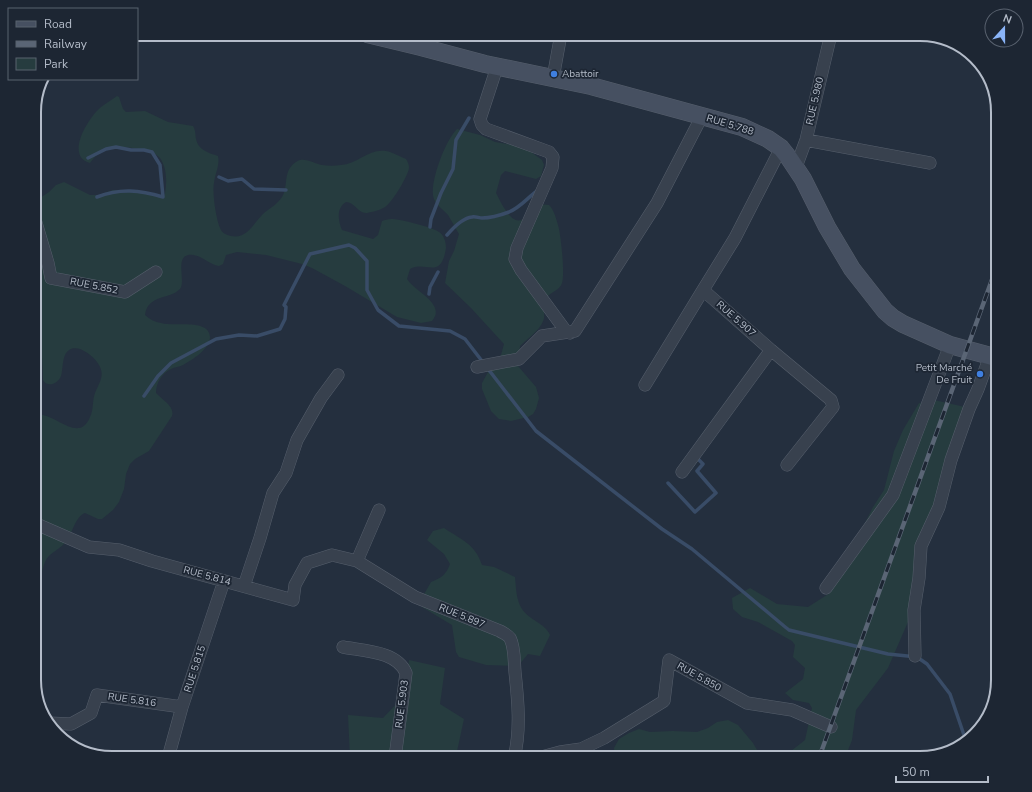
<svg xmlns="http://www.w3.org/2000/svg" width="1032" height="792" font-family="'Nunito Sans',sans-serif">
<rect width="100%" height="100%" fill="#242f3e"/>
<path fill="#263c3f" d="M 117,96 L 119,97 L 123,109 L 126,112 L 145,111 L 168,122 L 193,126 C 196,131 195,134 196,139 C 198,150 209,153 218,156 C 220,165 215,174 214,183 C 212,192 216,219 220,228 C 222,233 226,235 231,236 C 247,239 252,225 262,215 C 268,209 277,205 282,197 C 289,186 282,171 296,162 C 304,156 314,164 322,165 C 328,166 335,166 341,165 C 357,164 370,148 386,151 C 393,152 400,157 406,159 C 408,162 409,165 409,168 C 408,176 392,203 385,207 C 381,210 372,212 367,213 C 358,214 355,202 346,202 C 336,208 338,221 342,230 L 373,239 L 378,235 L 382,221 C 385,220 388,219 391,219 C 400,219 432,227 439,232 C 444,235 446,242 446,248 C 441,281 426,260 410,269 L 407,279 C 414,291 447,304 432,321 L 421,323 L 397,317 L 345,286 L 312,268 L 302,264 L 266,255 L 237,252 L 226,255 L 223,264 L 219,266 C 209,265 200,253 188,255 C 175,258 186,282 180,289 C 169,300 148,294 145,315 C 149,319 155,322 161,323 C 174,327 209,318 210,337 C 210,349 192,360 183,365 C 179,367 175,367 171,369 C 162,373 156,383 156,393 C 162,400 175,406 172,416 L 149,451 L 135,459 L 130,464 L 126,474 L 124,489 L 119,502 L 113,510 L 102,519 L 98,519 L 85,513 C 75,517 73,532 67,540 C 62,549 49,552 45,562 C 41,572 40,584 37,595 L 37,599 L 40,604 L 39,610 L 34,616 L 34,414 C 37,415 41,414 43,415 C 59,418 80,442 90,417 C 94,409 92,401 95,393 C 100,381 106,374 97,362 C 91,354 73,340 65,355 C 62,362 63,369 61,376 C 58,384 47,388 43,380 L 41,334 L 34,318 L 34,202 L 49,192 L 56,185 L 64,182 L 90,195 L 99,195 L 113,190 L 123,190 L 160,196 L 165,194 C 167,182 167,168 160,158 C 153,149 120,145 109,148 C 101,150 95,156 90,163 C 64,156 89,117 101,107 C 106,103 112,100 117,96 Z
M 457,129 L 480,135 L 495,142 L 524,147 L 542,160 L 544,165 L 541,176 L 536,179 L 505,171 L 501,175 L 496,193 C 500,200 510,224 521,220 C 527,218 533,209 538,204 L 549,205 C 554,210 556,218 558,225 C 561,234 565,275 562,283 C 560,290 551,292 547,297 C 541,303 545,311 544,318 C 542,329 527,339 520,346 L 518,366 L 536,387 L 539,398 L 536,409 L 533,414 L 528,417 L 511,421 L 499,419 L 491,411 L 482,389 L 482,383 L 493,363 L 501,355 L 504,344 L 471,308 L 445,283 L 449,261 L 454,251 L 459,234 C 455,228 452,221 448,215 C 443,209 437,206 434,199 C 428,185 446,139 457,129 Z
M 934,400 L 965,407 L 940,496 L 915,561 L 911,615 L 888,668 L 856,710 L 852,740 L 845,758 L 615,758 L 614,748 L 619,739 L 629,733 L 639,729 L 650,732 L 673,731 L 697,732 L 708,728 L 717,722 L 728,720 L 738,725 L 753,743 L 760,755 L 791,751 L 805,740 L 812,708 L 809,703 L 793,700 L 785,693 L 803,679 L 805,668 L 793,657 L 795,645 L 792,641 L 758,622 L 742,617 L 733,609 L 732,598 L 750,588 L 777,604 L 808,607 L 830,593 L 873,507 L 884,490 L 894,451 L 903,430 L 919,403 L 932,406 Z
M 444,528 C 462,540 475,544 482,565 L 494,567 L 515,577 C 516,587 516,600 522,609 C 529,620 545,623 550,635 L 540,656 L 528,654 L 518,666 L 486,665 L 459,657 L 456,652 L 452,625 L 422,607 L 423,596 L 431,582 C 441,578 446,575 450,564 L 444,554 L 427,540 L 433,531 Z
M 409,660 L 445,668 L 440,704 L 464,719 L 456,756 L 454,758 L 350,758 L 348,715 L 383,718 L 405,695 Z"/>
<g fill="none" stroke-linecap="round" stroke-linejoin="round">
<path stroke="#394c67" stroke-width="3.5" d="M 88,158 L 106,149 L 116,147 L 131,150 L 144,150 L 152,152 L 160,165 L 163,197 C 140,190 120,188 97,197
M 219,177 L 228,181 L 242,179 L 254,189 L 286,190
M 430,227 L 431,219 L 441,193 L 453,169 L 456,140 L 469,118
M 447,235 C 453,228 462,218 472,217 C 475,216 479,218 482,218 C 491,218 501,215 509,212 C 521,207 527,198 537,191
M 429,294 L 430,287 L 438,272
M 144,396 L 158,376 L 171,363 L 216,339 L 239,335 L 257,336 L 280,329 L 285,319 L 286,307 L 284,305 L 289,295 L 310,254 L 349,245 L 355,248 L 367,261 L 367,290 L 378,310 L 399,326 L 450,331 L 465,339 L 536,431 L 662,529 L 692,549 L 784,626 L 789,630 L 888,654 L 917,657 L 927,664 L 950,694 L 966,741
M 668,483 L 695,512 L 716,493 L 697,471 L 703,464 L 696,457"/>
<g stroke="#565f6c" stroke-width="13">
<path id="street" d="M 497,67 L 480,119 L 482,125 L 486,129 L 549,152 L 553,157 L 552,168 L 517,248 L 515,259 L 521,270 L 565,330 L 570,333
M 553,78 L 561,34
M 806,140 L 930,163
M 781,148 L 735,238 L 703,290 L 771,350 L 831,400 L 833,407 L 787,465
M 796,167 L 806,140 L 831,34
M 34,216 L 48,263 L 51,278 L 125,292 L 156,272
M 477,367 L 519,359 L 542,336 L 575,331 L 657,203 L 702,116
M 645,385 L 703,290
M 682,472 L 771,350
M 379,510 L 357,561 L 415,597 L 500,631 C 503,633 508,635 510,638 C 515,648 514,661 515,672 C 518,700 521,730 514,758
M 34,523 L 89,547 L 119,550 L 152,561 L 293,600 L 295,585 L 307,563 L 332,555 L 357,561
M 244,586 L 260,538 L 273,493 L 286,473 L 297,440 L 321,398 L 338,375
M 826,588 L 893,495 L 950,345
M 343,647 C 364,651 397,651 406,673 L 395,758
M 915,656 L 914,610 L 919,578 L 921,546 L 939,507 L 951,460 L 969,409 L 978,389 L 990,356
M 49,723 L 71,724 L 91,713 L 97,695 L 182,707
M 168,758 L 182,707 L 224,581
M 538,758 L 560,752 L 581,749 L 604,738 L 664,701 L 669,660 L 747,703 L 792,710 L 831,727"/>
</g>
<g stroke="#565f6c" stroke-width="18">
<path id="secondary" d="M 367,34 L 421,47 L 485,64 L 591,86 L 742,127 L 768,139 L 781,148 L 789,158 L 803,179 L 827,227 L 852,269 L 885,311 L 893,318 L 903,324 L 950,345 L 998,358"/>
</g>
<use href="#street" stroke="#38414e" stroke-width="12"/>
<use href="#secondary" stroke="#465061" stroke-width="17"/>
<g stroke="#5a6575" stroke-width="4.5">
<path id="rail" d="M 819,758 L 998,263"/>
</g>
<use href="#rail" stroke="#1d2633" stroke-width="3" stroke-dasharray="9" stroke-linecap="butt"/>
</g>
<g fill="#3f7fe0" stroke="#1d2633" stroke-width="1.5">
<circle cx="554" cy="74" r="4"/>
<circle cx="980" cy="374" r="4"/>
</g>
<g text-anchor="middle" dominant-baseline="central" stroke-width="3.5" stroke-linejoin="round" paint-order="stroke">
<g font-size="10" fill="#b4bcc9" stroke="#1d2633" text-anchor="start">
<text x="562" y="74">Abattoir</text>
<text x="972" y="368" text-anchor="end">Petit Marché<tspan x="972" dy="12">De Fruit</tspan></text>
</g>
<g font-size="10" fill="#b4bcc9" stroke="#1d2633">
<text transform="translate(815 101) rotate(-77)">RUE 5.980</text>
<text transform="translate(730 125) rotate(17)">RUE 5.788</text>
<text transform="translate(94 286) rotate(11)">RUE 5.852</text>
<text transform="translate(736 319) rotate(41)">RUE 5.907</text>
<text transform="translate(207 576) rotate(15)">RUE 5.814</text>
<text transform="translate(462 616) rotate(22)">RUE 5.897</text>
<text transform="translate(195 669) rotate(-72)">RUE 5.815</text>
<text transform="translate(699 677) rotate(29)">RUE 5.850</text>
<text transform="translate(132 700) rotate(8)">RUE 5.816</text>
<text transform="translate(402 704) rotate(-83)">RUE 5.903</text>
</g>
</g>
<path d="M0 0H1032V792H0ZM112 41H920A71 71 0 0 1 991 112V680A71 71 0 0 1 920 751H112A71 71 0 0 1 41 680V112A71 71 0 0 1 112 41Z" fill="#1d2633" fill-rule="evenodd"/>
<path fill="none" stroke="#b4bcc9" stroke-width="2" d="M112 41H920A71 71 0 0 1 991 112V680A71 71 0 0 1 920 751H112A71 71 0 0 1 41 680V112A71 71 0 0 1 112 41Z"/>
<rect x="8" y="8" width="130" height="72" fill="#1d2633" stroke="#59626f"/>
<rect x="16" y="21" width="20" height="6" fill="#465061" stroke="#59626f"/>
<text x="44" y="28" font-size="12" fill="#b4bcc9">Road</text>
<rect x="16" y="41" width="20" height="6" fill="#5a6575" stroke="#59626f"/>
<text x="44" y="48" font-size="12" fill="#b4bcc9">Railway</text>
<rect x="16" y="58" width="20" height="12" fill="#263c3f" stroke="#59626f"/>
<text x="44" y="68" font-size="12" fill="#b4bcc9">Park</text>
<g transform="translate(1004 28) rotate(21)"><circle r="19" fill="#1d2633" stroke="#59626f"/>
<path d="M0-3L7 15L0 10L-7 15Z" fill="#8ab4f8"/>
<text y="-6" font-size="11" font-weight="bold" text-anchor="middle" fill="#b4bcc9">N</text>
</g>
<path d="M896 776v6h92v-6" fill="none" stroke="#b4bcc9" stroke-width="2"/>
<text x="902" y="776" font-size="12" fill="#b4bcc9" stroke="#1d2633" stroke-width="3" paint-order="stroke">50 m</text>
</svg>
